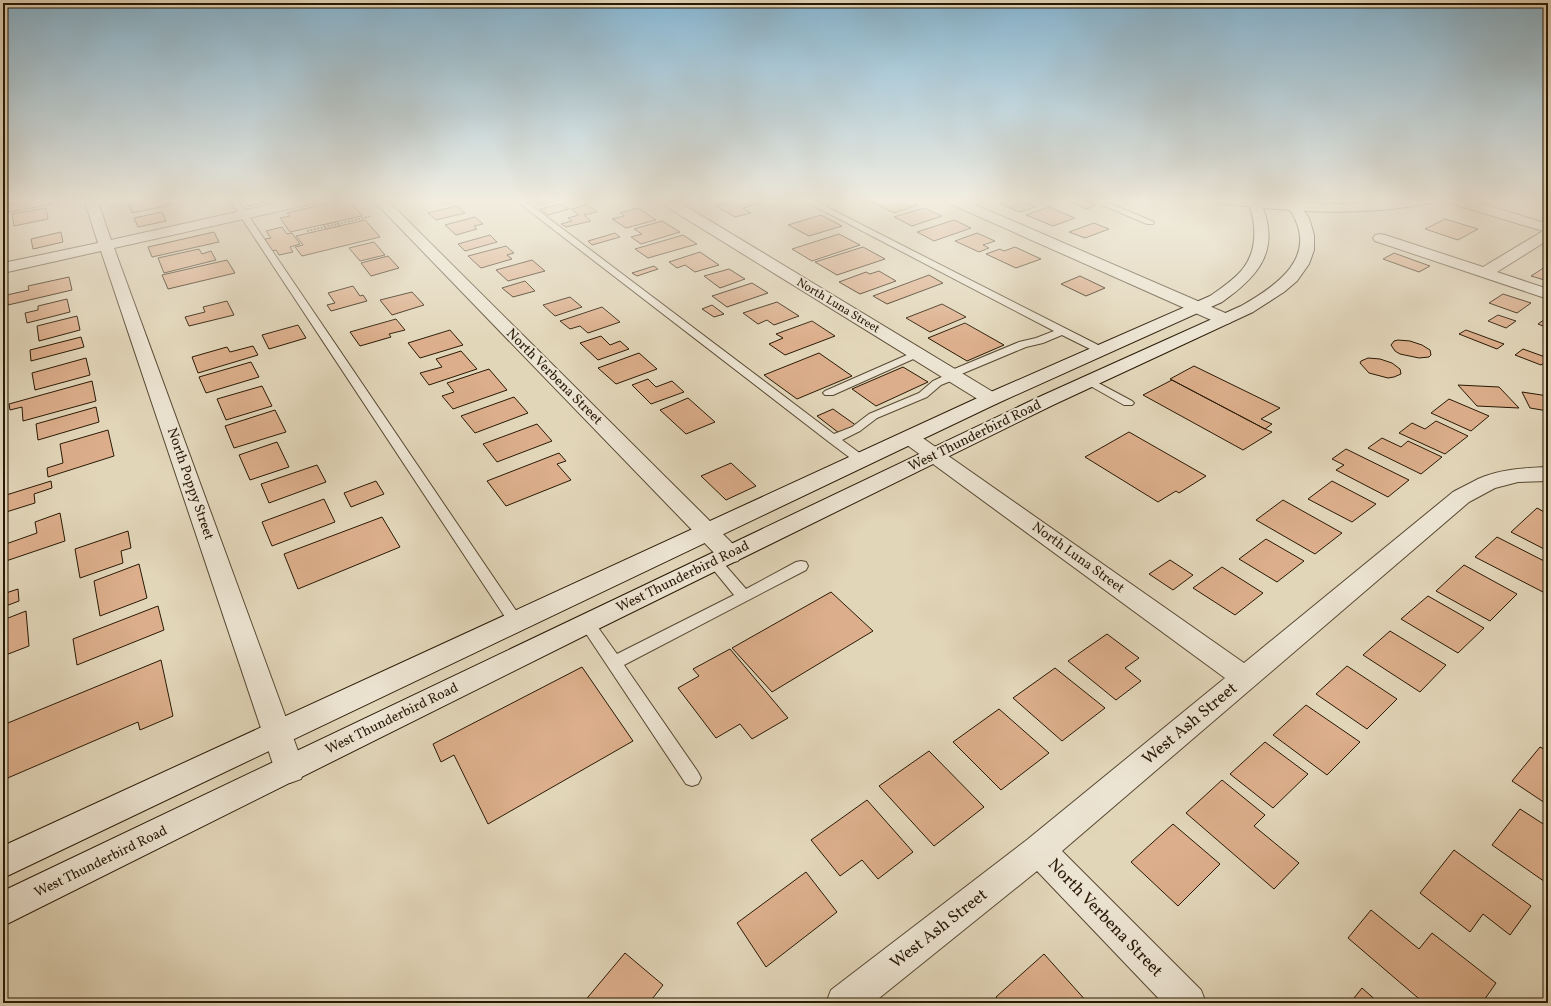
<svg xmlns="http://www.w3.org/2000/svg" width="1551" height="1006" font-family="Vollkorn,serif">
<rect width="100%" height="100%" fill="#e2d6b9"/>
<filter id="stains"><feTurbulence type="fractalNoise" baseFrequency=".005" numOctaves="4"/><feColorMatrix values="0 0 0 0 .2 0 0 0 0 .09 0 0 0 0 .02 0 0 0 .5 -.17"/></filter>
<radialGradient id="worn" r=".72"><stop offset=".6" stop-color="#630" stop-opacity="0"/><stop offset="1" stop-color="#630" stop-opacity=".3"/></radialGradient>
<path fill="#dcae8b" stroke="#291905" d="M 28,199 L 51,199 L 52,204 L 5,213 L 5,206 L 29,201 Z
M 154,199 L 168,199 L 171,205 L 132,213 L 129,204 Z
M 253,199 L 278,199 L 249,206 L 246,201 Z
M 347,199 L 362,216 L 290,232 L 280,218 L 290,216 L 287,213 Z
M 438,199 L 466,199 L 444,204 Z
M 545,199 L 561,199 L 562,200 L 539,205 L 535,201 Z
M 741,199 L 775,199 L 743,208 L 751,213 L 735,217 L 716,206 Z
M 873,199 L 905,199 L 918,205 L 894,213 L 869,200 Z
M 1013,199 L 1015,199 L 1035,207 L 1020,212 L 1000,204 Z
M 1082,200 L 1096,205 L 1087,209 L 1073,203 Z
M 561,204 L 569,209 L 548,215 L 540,209 Z
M 588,205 L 597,212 L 584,215 L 591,221 L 566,227 L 561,224 L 572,221 L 568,218 L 579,215 L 571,209 Z
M 457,206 L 465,213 L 436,220 L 428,213 Z
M 1049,207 L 1075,218 L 1053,226 L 1026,215 Z
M 46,208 L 48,219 L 14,226 L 12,214 Z
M 638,208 L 656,220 L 626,228 L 612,219 L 624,216 L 620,213 Z
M 924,208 L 942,216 L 912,226 L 894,217 Z
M 162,212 L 166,221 L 138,227 L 134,218 Z
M 821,215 L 842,226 L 809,236 L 788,225 Z
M 475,217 L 483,224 L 474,226 L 477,229 L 456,235 L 445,225 Z
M 1445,219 L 1478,229 L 1458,240 L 1425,229 Z
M 365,220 L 380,237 L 302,256 L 295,247 L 303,245 L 296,236 Z
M 954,220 L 971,228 L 934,241 L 917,232 Z
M 662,221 L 680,232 L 641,244 L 631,237 L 642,234 L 634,229 Z
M 336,222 L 340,226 L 326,229 L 323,225 Z
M 1094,223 L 1109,229 L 1085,238 L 1069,232 Z
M 282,227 L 287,234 L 292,233 L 300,244 L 290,247 L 293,252 L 279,255 L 276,250 L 272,251 L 265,239 L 271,238 L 266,231 Z
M 61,232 L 63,242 L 33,249 L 31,239 Z
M 214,232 L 219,242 L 152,257 L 148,247 Z
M 615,233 L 620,237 L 592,245 L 588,241 Z
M 977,233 L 995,241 L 983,245 L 989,248 L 979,252 L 955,241 Z
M 839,234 L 860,245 L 812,261 L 792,249 Z
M 490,235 L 497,242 L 465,251 L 458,244 Z
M 683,235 L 697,244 L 648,258 L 635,249 Z
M 374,242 L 385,255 L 360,261 L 349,248 Z
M 506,246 L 514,253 L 507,255 L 512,259 L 481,268 L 468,256 Z
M 863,247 L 885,259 L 837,275 L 815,262 Z
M 1015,247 L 1041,259 L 1016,268 L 986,254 L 1000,249 L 1004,251 Z
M 199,249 L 202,254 L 211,251 L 216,260 L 164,273 L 158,258 Z
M 700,252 L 719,265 L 695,272 L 685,265 L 677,268 L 669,262 Z
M 1394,253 L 1430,266 L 1419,272 L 1383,259 Z
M 388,256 L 399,268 L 371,276 L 361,263 Z
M 227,260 L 235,273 L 168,289 L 162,275 Z
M 532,260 L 545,271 L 508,281 L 496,270 Z
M 1548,265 L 1548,281 L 1531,276 Z
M 654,266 L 658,269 L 637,276 L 632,273 Z
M 729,269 L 745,279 L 720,288 L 704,276 Z
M 879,271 L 896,281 L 860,294 L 839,282 L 866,272 L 870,274 Z
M 929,275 L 943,283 L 887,304 L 873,296 Z
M 1080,276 L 1105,288 L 1086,296 L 1061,284 Z
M 69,277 L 72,290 L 8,305 L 7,295 L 29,290 L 28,286 Z
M 525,281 L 535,291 L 513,297 L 502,288 Z
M 752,283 L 768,293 L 727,307 L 712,296 Z
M 353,286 L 360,296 L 363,295 L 367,301 L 331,311 L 327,305 L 335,303 L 328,293 Z
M 412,292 L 424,305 L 392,315 L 380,300 Z
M 1503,294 L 1531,303 L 1517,313 L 1489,303 Z
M 570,297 L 582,307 L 555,316 L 543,305 Z
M 67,299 L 70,312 L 27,323 L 25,313 L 38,310 L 38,306 Z
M 227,301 L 234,315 L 189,326 L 185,317 L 205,312 L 203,307 Z
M 777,302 L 799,316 L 774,325 L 767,320 L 758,324 L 743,313 Z
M 942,304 L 966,317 L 930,332 L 906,318 Z
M 712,305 L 724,314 L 714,317 L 702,309 Z
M 602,307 L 620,322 L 588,333 L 580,326 L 570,329 L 560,321 Z
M 1498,315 L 1516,321 L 1506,328 L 1488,321 Z
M 77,316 L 80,330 L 39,341 L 37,326 Z
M 1548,317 L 1548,328 L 1538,324 Z
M 396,319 L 405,330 L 389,334 L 391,337 L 360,346 L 350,332 Z
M 812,321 L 835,336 L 785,355 L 769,344 L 783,338 L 776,334 Z
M 965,323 L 1004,345 L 967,361 L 928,338 Z
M 298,325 L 306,338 L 269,349 L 262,335 Z
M 450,330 L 463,345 L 420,358 L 408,343 Z
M 1466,330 L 1504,344 L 1497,349 L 1459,334 Z
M 601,336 L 610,345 L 620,341 L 629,349 L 598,360 L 580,343 Z
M 81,337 L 84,347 L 31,361 L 30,350 Z
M 1398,340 L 1410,341 L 1422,345 L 1430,350 L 1431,355 L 1429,357 L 1419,358 L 1400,354 L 1395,351 L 1391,345 L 1394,341 Z
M 253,346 L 258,355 L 198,373 L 192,357 L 227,347 L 230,352 Z
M 1523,349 L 1548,358 L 1548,360 L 1541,365 L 1515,355 Z
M 461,351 L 477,369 L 429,385 L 420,373 L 442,367 L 436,359 Z
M 639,353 L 657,369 L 616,384 L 598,368 Z
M 819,353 L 852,376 L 797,399 L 764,375 Z
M 86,358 L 90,375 L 35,390 L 32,373 Z
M 1368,358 L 1380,359 L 1392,363 L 1400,369 L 1401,374 L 1394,377 L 1388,378 L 1369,373 L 1360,363 L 1361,361 Z
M 251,362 L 259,377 L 206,393 L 199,377 Z
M 1194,366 L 1280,408 L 1261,419 L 1272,424 L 1265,429 L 1170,379 Z
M 903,367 L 928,382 L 876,406 L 852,389 Z
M 489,369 L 507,390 L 453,409 L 442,396 L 454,392 L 447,383 Z
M 648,379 L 656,387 L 672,381 L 684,392 L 651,404 L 632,385 Z
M 1172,380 L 1265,429 L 1272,432 L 1243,450 L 1143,395 Z
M 92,381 L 96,401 L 23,421 L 22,407 L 10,410 L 9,404 Z
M 1458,385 L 1499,387 L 1519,408 L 1477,406 Z
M 262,386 L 272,406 L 226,420 L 217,399 Z
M 1522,392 L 1548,396 L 1548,411 L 1530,408 Z
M 514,397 L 528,413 L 475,433 L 461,416 Z
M 688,398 L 715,422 L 686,434 L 660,410 Z
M 1449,399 L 1489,416 L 1471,431 L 1431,413 Z
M 96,407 L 99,422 L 38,440 L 36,424 Z
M 833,409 L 857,426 L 839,433 L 817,416 Z
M 275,410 L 286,432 L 234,448 L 225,426 Z
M 1436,421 L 1468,436 L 1445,454 L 1399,433 L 1412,423 L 1425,429 Z
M 537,424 L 552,441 L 497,462 L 483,444 Z
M 108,430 L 114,456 L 48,477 L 47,468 L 63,463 L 60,444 Z
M 1129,432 L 1206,476 L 1179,493 L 1176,491 L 1158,502 L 1085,457 Z
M 1382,438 L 1401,447 L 1408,441 L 1442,457 L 1421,474 L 1368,448 Z
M 277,442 L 289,467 L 250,480 L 239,455 Z
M 1346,449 L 1409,480 L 1388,497 L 1336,470 L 1344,465 L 1332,459 Z
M 559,453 L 566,461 L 557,464 L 571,480 L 506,506 L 487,481 Z
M 731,463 L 756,486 L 726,500 L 701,476 Z
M 317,465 L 326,482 L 269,503 L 261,484 Z
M 51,481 L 52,488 L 34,494 L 35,503 L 3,513 L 3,496 Z
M 376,481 L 384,494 L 351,507 L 344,493 Z
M 1332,481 L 1376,504 L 1352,522 L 1308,499 Z
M 324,499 L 335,522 L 272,546 L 262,522 Z
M 1283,500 L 1342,533 L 1315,554 L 1256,520 Z
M 1537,508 L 1548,514 L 1548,551 L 1511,532 Z
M 60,513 L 65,541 L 3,562 L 3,545 L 37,533 L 35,522 Z
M 382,517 L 400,547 L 298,589 L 284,554 Z
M 128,531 L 131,548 L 121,551 L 123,563 L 80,578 L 75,549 Z
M 1497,537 L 1548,563 L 1548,587 L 1543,592 L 1475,557 Z
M 1266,539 L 1304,561 L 1277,582 L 1239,559 Z
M 1170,560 L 1193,575 L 1173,590 L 1149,574 Z
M 139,564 L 147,598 L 100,616 L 94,581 Z
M 1464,565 L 1517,594 L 1490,621 L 1436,591 Z
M 1222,567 L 1263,593 L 1235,615 L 1193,588 Z
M 18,589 L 19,601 L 3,607 L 3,594 Z
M 831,592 L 873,631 L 772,692 L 732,648 Z
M 1428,596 L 1484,628 L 1458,653 L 1401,619 Z
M 158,606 L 164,630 L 77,665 L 73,639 Z
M 26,611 L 29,646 L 3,656 L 3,620 Z
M 1390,631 L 1446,665 L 1420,692 L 1363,655 Z
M 1107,634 L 1139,658 L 1125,668 L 1141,681 L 1116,700 L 1068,661 Z
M 730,649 L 788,718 L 752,739 L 740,724 L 716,738 L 678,688 L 699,676 L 693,669 Z
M 161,660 L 173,716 L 140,730 L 138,722 L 3,780 L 3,725 Z
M 1347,666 L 1397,699 L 1367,729 L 1316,694 Z
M 582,667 L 633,741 L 488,824 L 454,755 L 441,762 L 433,744 Z
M 1055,668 L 1105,708 L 1062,741 L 1013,698 Z
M 1306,705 L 1360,742 L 1327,775 L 1273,735 Z
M 999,709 L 1049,753 L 1001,790 L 953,742 Z
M 1265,742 L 1308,774 L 1273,808 L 1230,774 Z
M 1540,747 L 1548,751 L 1548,805 L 1512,781 Z
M 929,751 L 984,807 L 934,846 L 879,786 Z
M 1222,780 L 1265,815 L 1254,826 L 1299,863 L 1274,889 L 1186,813 Z
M 867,800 L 913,852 L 878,879 L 862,860 L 840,876 L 811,840 Z
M 1520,809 L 1548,827 L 1548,884 L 1492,845 Z
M 1173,824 L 1220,864 L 1178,906 L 1131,862 Z
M 1454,850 L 1531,906 L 1510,935 L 1483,914 L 1470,932 L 1420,893 Z
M 806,872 L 837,912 L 766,967 L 737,923 Z
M 1371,910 L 1419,949 L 1432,933 L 1496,983 L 1482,1003 L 1424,1003 L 1348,938 Z
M 625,953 L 663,985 L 649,1003 L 583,1003 Z
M 1044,954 L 1088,1003 L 1001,1003 L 996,997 Z
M 1362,988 L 1379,1003 L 1350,1003 Z"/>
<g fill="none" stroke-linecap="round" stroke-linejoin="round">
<g stroke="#574832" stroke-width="2">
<path id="lane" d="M 229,199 L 237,199 L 521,618 L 524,622 L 521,626 L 516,628 L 511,626 Z
M 514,199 L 523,199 L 834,434 L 852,427 L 869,414 L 919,393 L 933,381 L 946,375 L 947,372 L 1019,342 L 1036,338 L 1054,331 L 801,199 L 811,199 L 1104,348 L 1105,350 L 1100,353 L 1096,352 L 1062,335 L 1043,343 L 1026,347 L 959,375 L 958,378 L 941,385 L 927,397 L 877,418 L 860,431 L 842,440 L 865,457 L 867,460 L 865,463 L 857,463 L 829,442 Z
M 1088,199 L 1099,199 L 1154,222 L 1153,224 L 1147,224 Z
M 916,351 L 920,352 L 921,354 L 920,356 L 833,395 L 825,395 L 823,393 L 825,391 Z
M 1089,378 L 1132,401 L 1134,403 L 1132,405 L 1124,405 L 1085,383 L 1084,381 L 1085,379 Z
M 714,557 L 719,558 L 746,589 L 796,562 L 801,561 L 806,562 L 808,566 L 806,570 L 624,665 L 698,772 L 701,778 L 698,784 L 692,786 L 686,784 L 579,623 L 582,619 L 587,617 L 592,619 L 617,654 L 734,595 L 707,562 L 709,558 Z"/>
</g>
<g stroke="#574832" stroke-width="2">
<path id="street" d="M 84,199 L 97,199 L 111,240 L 296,199 L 321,199 L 320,202 L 315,203 L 114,248 L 305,770 L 301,779 L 290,783 L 279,779 L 275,770 L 101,251 L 3,273 L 3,263 L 98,243 Z
M 372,199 L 386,199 L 738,549 L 742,555 L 738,561 L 730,563 L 722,561 Z
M 658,199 L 674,199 L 998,395 L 1000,399 L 998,403 L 991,405 L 984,403 L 659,202 Z
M 945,199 L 962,199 L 1230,315 L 1232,319 L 1230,323 L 1224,324 L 1218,323 L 946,202 Z
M 1212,199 L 1257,199 L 1261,200 L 1263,203 L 1261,206 L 1256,207 L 1218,203 L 1213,202 Z
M 1445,199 L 1466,199 L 1548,224 L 1548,240 L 1497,272 L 1548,289 L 1548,299 L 1375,241 L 1373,238 L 1375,235 L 1380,234 L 1385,235 L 1483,267 L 1543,231 L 1446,202 Z
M 910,432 L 917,434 L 1244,663 L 1453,492 C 1461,488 1470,483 1478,479 C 1499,469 1525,468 1548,467 L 1548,481 L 1518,482 L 1495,488 L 1469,502 L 1062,851 L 1201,990 L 1206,1003 L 1163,1003 L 1037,871 L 873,1003 L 826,1003 L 831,990 L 1028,839 L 1225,678 L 903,442 L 900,438 L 903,434 Z"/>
</g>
<g stroke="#291905" stroke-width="2">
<path id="secondary" d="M 1246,199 L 1285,202 L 1284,199 L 1297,199 L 1299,203 L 1344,204 L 1409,199 L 1437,199 L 1436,202 L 1431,203 C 1389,211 1347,213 1304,211 L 1309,218 L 1314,235 L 1314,250 L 1309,264 L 1297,281 L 1284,292 L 1253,312 L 1053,405 L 596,630 L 3,926 L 3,891 L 1039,397 L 1241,306 C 1278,285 1320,256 1290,210 L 1263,208 C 1280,253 1256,278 1222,302 L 998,403 L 3,878 L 3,846 L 984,395 L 1210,296 C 1238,277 1257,263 1254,226 C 1253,216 1251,208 1246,199 Z"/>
</g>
<path stroke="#291905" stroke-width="1.5" stroke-dasharray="2 1.5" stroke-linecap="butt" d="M 307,231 L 372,216"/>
<use href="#lane" fill="#ece4d2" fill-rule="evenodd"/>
<use href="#street" fill="#ece4d2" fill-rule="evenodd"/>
<use href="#secondary" fill="#ece4d2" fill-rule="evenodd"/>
</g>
<linearGradient id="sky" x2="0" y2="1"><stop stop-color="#87b6d2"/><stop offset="0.59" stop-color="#f2ede0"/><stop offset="1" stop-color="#f2ede0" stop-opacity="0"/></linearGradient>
<rect width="1551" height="340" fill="url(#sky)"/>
<g text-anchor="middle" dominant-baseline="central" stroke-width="4" stroke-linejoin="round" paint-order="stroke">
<g font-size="12" fill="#291905" stroke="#ece4d2">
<text transform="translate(838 306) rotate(31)">North Luna Street</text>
</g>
<g font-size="14" fill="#291905" stroke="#ece4d2">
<text transform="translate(554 377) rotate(45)">North Verbena Street</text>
<text transform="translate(975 436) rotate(-26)">West Thunderbird Road</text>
<text transform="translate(190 484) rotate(71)">North Poppy Street</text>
<text transform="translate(1078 558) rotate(36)">North Luna Street</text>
<text transform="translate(683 577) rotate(-26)">West Thunderbird Road</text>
<text transform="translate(392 719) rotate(-26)">West Thunderbird Road</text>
<text transform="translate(101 862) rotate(-26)">West Thunderbird Road</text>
</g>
<g font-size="17" fill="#291905" stroke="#ece4d2">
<text transform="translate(1190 724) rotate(-40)">West Ash Street</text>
<text transform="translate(1105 918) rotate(46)">North Verbena Street</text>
<text transform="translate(939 929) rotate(-38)">West Ash Street</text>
</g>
</g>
<rect width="1551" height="1006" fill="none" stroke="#e2d6b9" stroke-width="16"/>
<rect x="4" y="4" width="1543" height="998" fill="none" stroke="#291905" stroke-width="2"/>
<rect x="8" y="8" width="1535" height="990" fill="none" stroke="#291905"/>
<rect width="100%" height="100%" filter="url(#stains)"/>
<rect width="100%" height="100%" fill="url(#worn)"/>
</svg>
